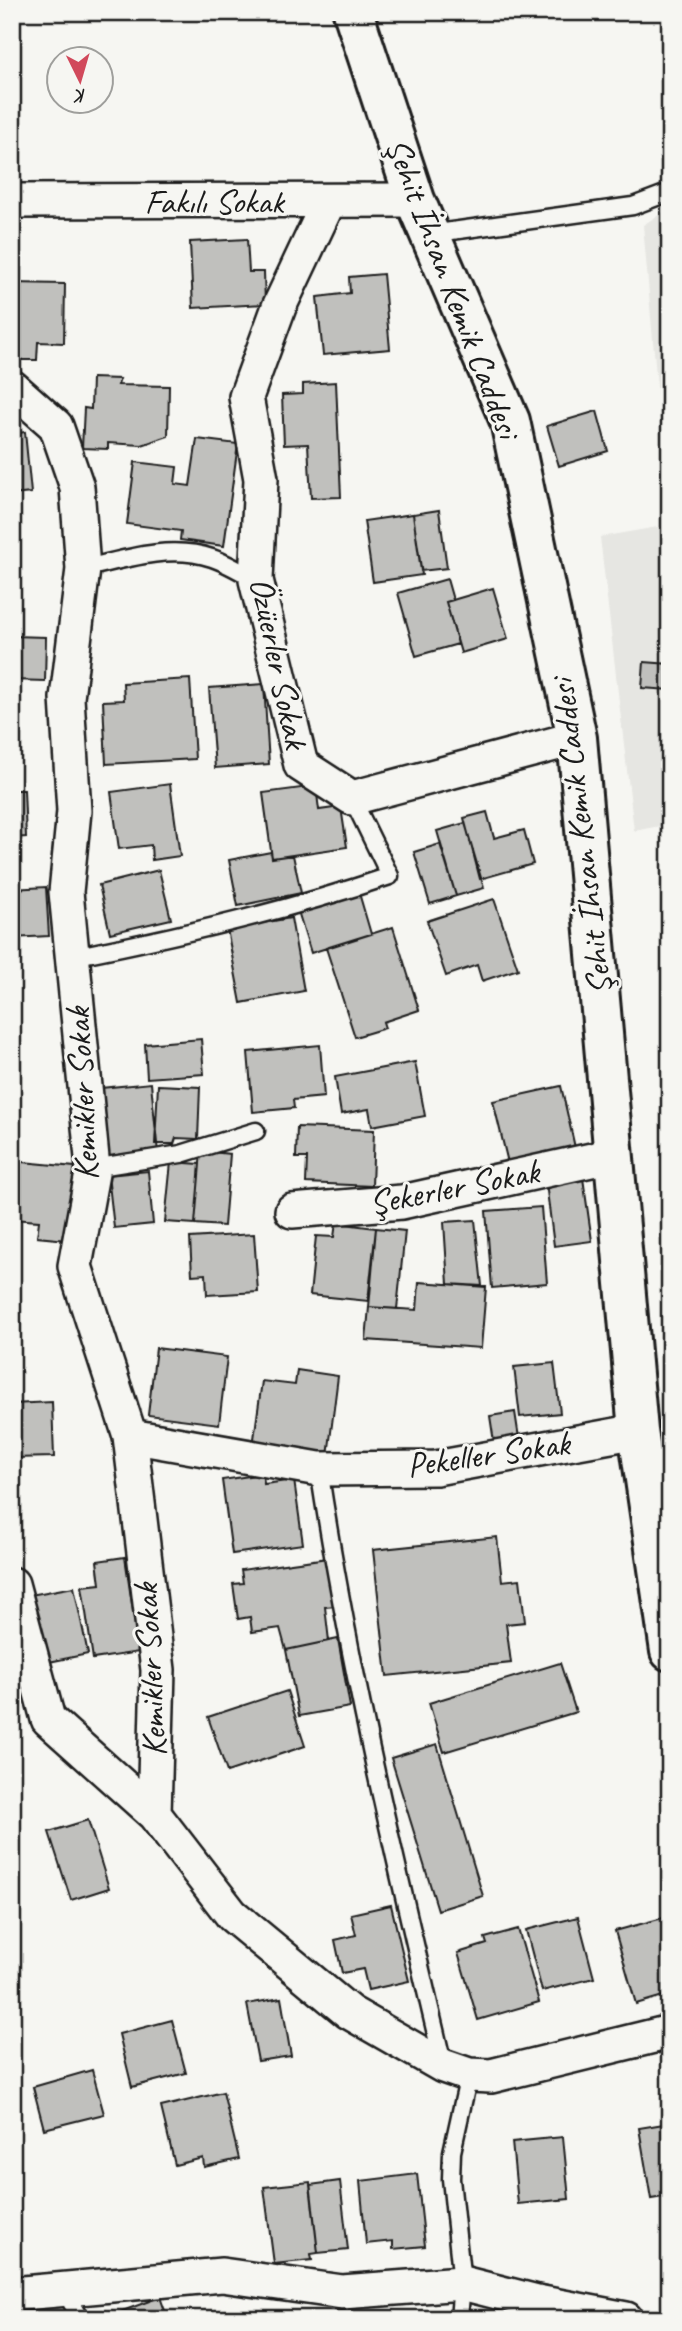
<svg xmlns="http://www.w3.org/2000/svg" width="682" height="2331" font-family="Caveat,sans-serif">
<rect width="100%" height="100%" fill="#f6f6f2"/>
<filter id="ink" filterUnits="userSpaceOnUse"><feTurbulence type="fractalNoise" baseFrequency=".0143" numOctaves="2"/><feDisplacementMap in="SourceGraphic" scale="14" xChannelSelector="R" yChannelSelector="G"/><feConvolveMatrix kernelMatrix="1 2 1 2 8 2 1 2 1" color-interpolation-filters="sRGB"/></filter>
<g filter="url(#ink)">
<path fill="#e6e6e2" d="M 670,208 L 670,824 L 634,831 L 600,537 L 669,525 L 643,225 Z"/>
<path fill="#c0c0bd" stroke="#1c1c1c" stroke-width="2" d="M 247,239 L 249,272 L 264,272 L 265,304 L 193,308 L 190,242 Z
M 383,274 L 390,349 L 323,355 L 317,297 L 350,293 L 349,277 Z
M 12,283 L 65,284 L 64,343 L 38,342 L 37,360 L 12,360 Z
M 92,378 L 120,379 L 118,385 L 169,386 L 168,436 L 142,445 L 108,443 L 108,449 L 82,448 L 84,408 L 91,409 Z
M 336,382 L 341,497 L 311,498 L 308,444 L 284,445 L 282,395 L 303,394 L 303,384 Z
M 597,411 L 608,451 L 559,466 L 547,426 Z
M 25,432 L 31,493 L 12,495 L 12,434 Z
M 197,439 L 238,444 L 224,546 L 180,540 L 181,531 L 127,524 L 135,462 L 177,467 L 175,484 L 190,486 Z
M 439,510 L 447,568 L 421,571 L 413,514 Z
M 413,514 L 422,575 L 373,582 L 364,521 Z
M 447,579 L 453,600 L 446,602 L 458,644 L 416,656 L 398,593 Z
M 493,588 L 508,639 L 461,653 L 446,602 Z
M 12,636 L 46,637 L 45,681 L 12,680 Z
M 644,662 L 670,664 L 670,690 L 642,688 Z
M 190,679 L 195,759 L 106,764 L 103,701 L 124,700 L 123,683 Z
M 264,684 L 269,764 L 215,768 L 209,688 Z
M 170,784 L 180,856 L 152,860 L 151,845 L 119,849 L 111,792 Z
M 316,786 L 319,810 L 341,807 L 347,847 L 272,858 L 263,793 Z
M 12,790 L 24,790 L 26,837 L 12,838 Z
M 487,812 L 494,838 L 524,830 L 533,864 L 480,879 L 464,818 Z
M 465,823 L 484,888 L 456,896 L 437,831 Z
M 440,844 L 456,896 L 430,904 L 414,852 Z
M 271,852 L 272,858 L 293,855 L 301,893 L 238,906 L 229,860 Z
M 159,870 L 171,919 L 110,933 L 99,885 Z
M 46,887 L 49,936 L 12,938 L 12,889 Z
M 359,893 L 371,934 L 311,953 L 298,911 Z
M 494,899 L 518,969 L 482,981 L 477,965 L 446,976 L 427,921 Z
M 291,918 L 304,991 L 241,1003 L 227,929 Z
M 393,927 L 419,1010 L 383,1022 L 385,1028 L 355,1037 L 326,948 Z
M 201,1039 L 204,1074 L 147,1078 L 145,1044 Z
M 320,1045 L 324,1097 L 293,1100 L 294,1108 L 253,1112 L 248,1052 Z
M 415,1062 L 425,1116 L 372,1126 L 369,1109 L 341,1114 L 335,1077 Z
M 151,1083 L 158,1153 L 107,1158 L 101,1088 Z
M 158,1085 L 200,1087 L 198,1139 L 176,1138 L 174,1144 L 155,1144 Z
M 561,1086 L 576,1152 L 509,1167 L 493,1101 Z
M 297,1127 L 374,1130 L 372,1186 L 306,1183 L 307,1158 L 296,1158 Z
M 201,1151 L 230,1154 L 224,1226 L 195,1224 Z
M 12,1161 L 85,1168 L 77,1241 L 37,1237 L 39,1221 L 12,1219 Z
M 171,1162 L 200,1164 L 195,1224 L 165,1222 Z
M 148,1171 L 153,1224 L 114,1228 L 108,1175 Z
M 583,1178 L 592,1241 L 554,1246 L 546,1183 Z
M 541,1207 L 547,1283 L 492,1288 L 486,1211 Z
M 475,1220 L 482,1286 L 448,1284 L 444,1222 Z
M 336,1223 L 376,1228 L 368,1301 L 310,1295 L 316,1236 L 334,1237 Z
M 376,1228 L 405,1231 L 397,1309 L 369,1307 Z
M 254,1234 L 258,1292 L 207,1295 L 206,1274 L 192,1275 L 190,1238 Z
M 419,1282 L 486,1287 L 481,1348 L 366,1340 L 369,1307 L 417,1310 Z
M 156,1348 L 227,1357 L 219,1424 L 148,1415 Z
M 554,1363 L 560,1413 L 520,1417 L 514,1367 Z
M 297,1370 L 338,1376 L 328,1456 L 253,1446 L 262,1381 L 295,1385 Z
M 52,1402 L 54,1457 L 12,1458 L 12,1404 Z
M 515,1412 L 519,1438 L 494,1442 L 490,1416 Z
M 263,1474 L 264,1484 L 294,1480 L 303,1544 L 232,1554 L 222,1480 Z
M 497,1537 L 502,1581 L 520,1579 L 525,1622 L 506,1624 L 511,1663 L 387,1676 L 373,1550 Z
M 125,1557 L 139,1652 L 93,1659 L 82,1586 L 100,1584 L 97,1561 Z
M 328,1558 L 335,1606 L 325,1607 L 329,1641 L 286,1650 L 280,1628 L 252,1632 L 250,1617 L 238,1619 L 233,1584 L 243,1583 L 241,1570 Z
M 74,1587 L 88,1654 L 44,1663 L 30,1595 Z
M 338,1639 L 350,1707 L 299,1716 L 286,1650 Z
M 560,1663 L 576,1712 L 444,1752 L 429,1703 Z
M 287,1691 L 305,1746 L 227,1772 L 208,1717 Z
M 437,1744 L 483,1896 L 438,1910 L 391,1758 Z
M 88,1820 L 109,1888 L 71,1900 L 49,1832 Z
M 391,1905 L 409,1981 L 368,1990 L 363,1969 L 342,1973 L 335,1940 L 356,1935 L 351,1914 Z
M 670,1916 L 670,1994 L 636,2004 L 615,1931 Z
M 578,1917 L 594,1978 L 542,1991 L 526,1930 Z
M 518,1929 L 539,2002 L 478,2020 L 458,1953 L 487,1944 L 485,1938 Z
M 281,1998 L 291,2056 L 258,2061 L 247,2004 Z
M 172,2020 L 186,2073 L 132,2087 L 119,2034 Z
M 92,2070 L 104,2114 L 44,2129 L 33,2087 Z
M 223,2092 L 239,2159 L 204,2167 L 203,2158 L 175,2165 L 161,2107 Z
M 670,2123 L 670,2196 L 651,2199 L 639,2128 Z
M 563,2137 L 569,2199 L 518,2204 L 512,2142 Z
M 417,2174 L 425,2246 L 393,2249 L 393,2241 L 366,2244 L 360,2181 Z
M 340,2181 L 348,2250 L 318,2253 L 310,2185 Z
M 310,2182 L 318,2253 L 311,2254 L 312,2260 L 274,2264 L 264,2187 Z
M 160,2297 L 168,2319 L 101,2319 Z"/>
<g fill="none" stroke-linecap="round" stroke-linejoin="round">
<g stroke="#1c1c1c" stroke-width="21">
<path id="service" d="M 430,234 L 633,206 L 670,192
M 83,569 C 124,559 170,544 212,558 C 227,563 242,572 256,580
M 72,957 C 180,936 286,911 390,876 L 352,798
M 93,1168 L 181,1154 L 256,1131
M 319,1469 C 349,1669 397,1867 443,2064
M 64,2290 L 81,2319
M 459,2319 L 462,2283 L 451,2179 L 452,2152 L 469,2075"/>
</g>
<g stroke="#1c1c1c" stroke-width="38">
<path id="minor" d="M 12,201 L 415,200
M 329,201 L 279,307 L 246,397 L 261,479 L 256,580 L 301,765 L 352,798 L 577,738
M 12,387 L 56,426 L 77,487 L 83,569 L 67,698 L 74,811 L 66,892 L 93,1168 L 75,1266 L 130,1436 L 158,1670 L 154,1814
M 292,1211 L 402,1202 L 614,1155
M 130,1436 L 319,1469 L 436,1468 L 638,1431
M 12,1584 L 48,1719 L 154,1814 L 232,1915 L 349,2012 L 443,2066 L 469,2075 L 491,2076 L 670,2032
M 12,2294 L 222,2275 L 342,2292 L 462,2283 L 537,2302 L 626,2319"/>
</g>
<g stroke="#1c1c1c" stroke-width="44">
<path id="tertiary" d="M 353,12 L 415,200 L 510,421 L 577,738 L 638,1431 L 670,1651"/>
</g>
<use href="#service" stroke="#f6f6f2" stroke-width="16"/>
<use href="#minor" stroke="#f6f6f2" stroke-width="33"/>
<use href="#tertiary" stroke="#f6f6f2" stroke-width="38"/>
</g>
</g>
<g text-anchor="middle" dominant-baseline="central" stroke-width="6" stroke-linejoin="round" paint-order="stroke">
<g font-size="35" fill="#1c1c1c" stroke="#f6f6f2">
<text x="214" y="201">Fakılı Sokak</text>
<text transform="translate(453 288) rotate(69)">Şehit İhsan Kemik Caddesi</text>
<text transform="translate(279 663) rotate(78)">Özüerler Sokak</text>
<text transform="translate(581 837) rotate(-97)">Şehit İhsan Kemik Caddesi</text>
<text transform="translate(82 1094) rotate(-93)">Kemikler Sokak</text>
<text transform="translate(454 1187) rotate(-11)">Şekerler Sokak</text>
<text transform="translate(488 1454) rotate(-8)">Pekeller Sokak</text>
<text transform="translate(150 1670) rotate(-93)">Kemikler Sokak</text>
</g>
</g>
<rect width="682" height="2331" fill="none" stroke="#f6f6f2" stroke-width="42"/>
<rect x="21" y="21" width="640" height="2289" fill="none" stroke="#1c1c1c" stroke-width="2.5" filter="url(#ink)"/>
<g transform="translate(80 80) rotate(175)"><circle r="33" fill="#f6f6f2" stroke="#9f9f9c" stroke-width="2"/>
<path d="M0-5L12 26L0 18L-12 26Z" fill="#d1495b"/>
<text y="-10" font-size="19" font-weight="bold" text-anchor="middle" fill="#1c1c1c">K</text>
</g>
</svg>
